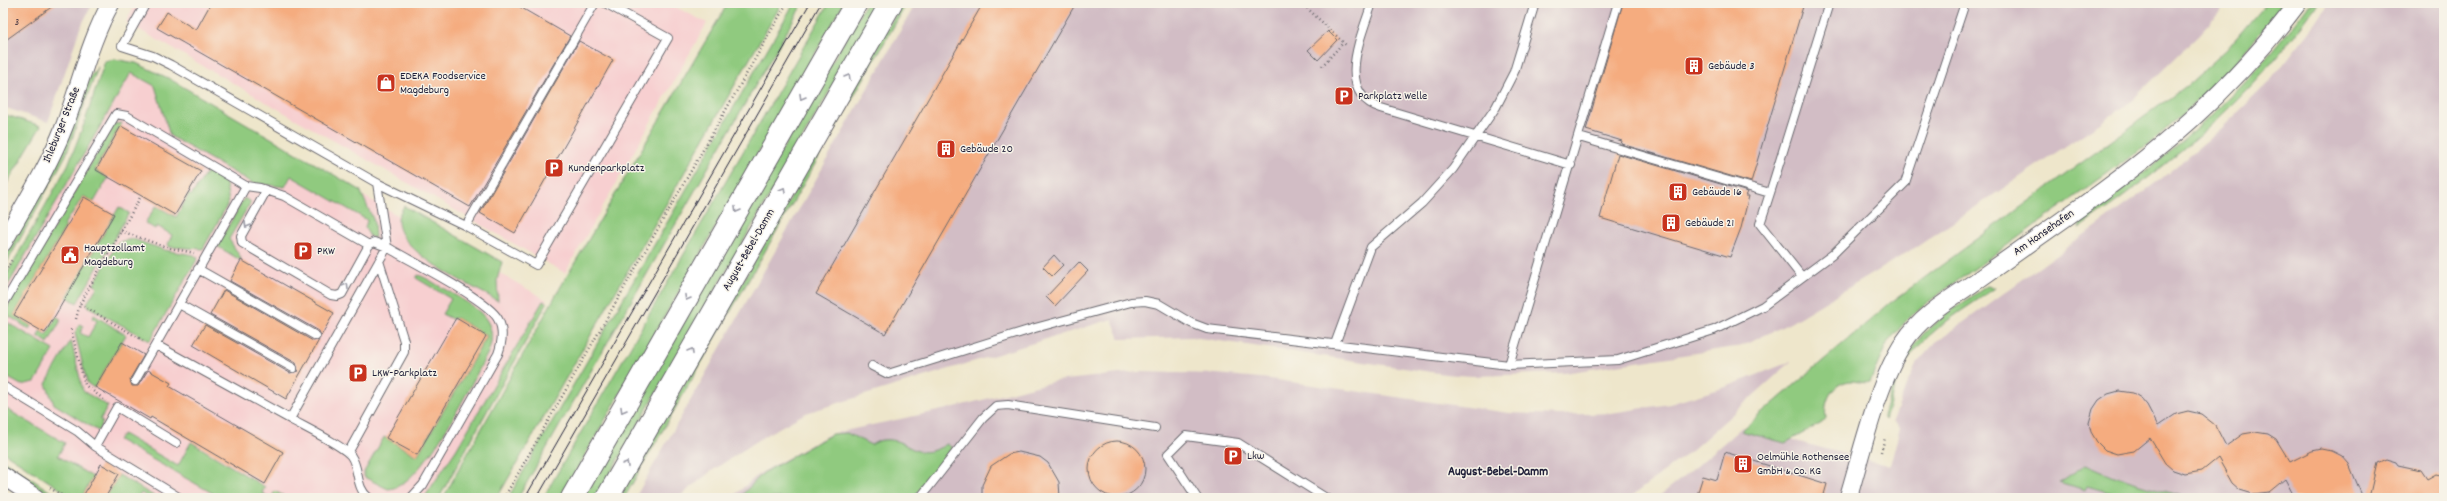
<svg xmlns="http://www.w3.org/2000/svg" width="2447" height="501" font-family="Dekko,sans-serif">
<rect width="100%" height="100%" fill="#f7f3e8"/>
<filter id="ink" filterUnits="userSpaceOnUse"><feTurbulence type="fractalNoise" baseFrequency=".025" numOctaves="2"/><feDisplacementMap in="SourceGraphic" scale="8" xChannelSelector="R" yChannelSelector="G"/><feConvolveMatrix kernelMatrix="1 2 1 2 8 2 1 2 1" color-interpolation-filters="sRGB"/></filter>
<filter id="wash" filterUnits="userSpaceOnUse"><feTurbulence type="fractalNoise" baseFrequency=".012" numOctaves="4" result="noise"/><feDisplacementMap in="SourceGraphic" scale="16" xChannelSelector="R" yChannelSelector="G"/><feGaussianBlur stdDeviation="0.9" result="paint"/><feColorMatrix in="noise" values="0 0 0 0 0 0 0 0 0 0 0 0 0 0 0 0 0 1.4 0 .05"/><feComposite in="paint" operator="in"/></filter>
<g filter="url(#wash)">
<rect width="100%" height="100%" fill="#eee6cb"/>
<path fill="#f7cfd0" d="M 136,3 L 668,3 L 707,23 L 565,273 L 126,22 Z
M 129,63 L 547,300 L 438,498 L 96,498 L 3,444 L 3,287 Z"/>
<path fill="#d2bdc5" d="M 3,3 L 93,3 L 80,28 L 48,122 L 3,107 Z
M 916,3 L 2228,3 L 2200,34 L 2128,104 L 1918,246 L 1790,323 L 1742,346 L 1564,373 L 1472,376 L 1445,374 L 1192,337 L 1120,339 L 1112,319 L 806,413 L 766,435 L 710,472 L 678,498 L 635,498 Z
M 2329,3 L 2444,3 L 2444,498 L 1657,498 L 1697,466 L 1742,427 L 1890,466 L 1900,428 L 1893,421 L 1906,386 L 1917,363 L 1935,343 L 2161,179 L 2223,127 L 2270,81 L 2316,23 Z
M 1792,361 L 1692,450 L 1629,498 L 731,498 L 759,474 L 830,434 L 947,409 L 1056,381 L 1138,372 L 1217,374 L 1270,379 L 1509,413 L 1560,415 L 1611,413 L 1670,404 L 1726,387 Z"/>
<path fill="#90ca7f" stroke="#59765d" d="M 728,3 L 782,3 L 497,498 L 443,498 L 557,293 Z
M 794,3 L 803,3 L 518,498 L 508,498 Z
M 829,3 L 844,3 L 561,497 L 543,498 Z
M 866,3 L 880,3 L 596,498 L 583,498 Z
M 902,3 L 907,3 L 624,498 L 619,498 Z
M 2266,3 L 2285,3 L 2225,75 L 2154,140 L 1921,307 L 1906,321 L 1887,343 L 1870,382 C 1864,384 1857,381 1851,381 C 1833,382 1823,401 1826,418 L 1822,423 L 1785,443 L 1741,431 L 1890,303 L 2189,84 L 2227,49 Z
M 2310,3 L 2318,3 C 2251,100 2174,161 2079,229 L 2081,220 C 2172,154 2243,95 2310,3 Z
M 114,59 L 136,63 L 168,78 L 360,190 L 374,221 L 375,238 L 370,237 L 365,228 L 367,220 L 291,176 L 285,187 L 252,183 L 170,136 L 155,86 L 131,73 L 3,294 L 3,281 L 68,165 L 84,124 L 105,61 Z
M 98,67 L 66,155 L 3,270 L 3,261 L 61,155 L 90,77 Z
M 3,114 L 41,126 L 3,190 Z
M 122,123 L 95,170 L 108,178 L 94,202 L 83,196 L 71,216 L 70,215 L 64,225 L 66,226 L 14,315 L 31,326 L 29,329 L 4,313 L 114,124 Z
M 208,170 L 225,179 L 229,202 L 203,249 L 169,247 L 168,244 L 172,235 L 157,226 L 155,229 L 145,223 L 156,206 L 176,217 L 189,194 L 191,196 Z
M 244,198 L 251,202 L 229,239 L 241,258 L 240,260 L 217,246 Z
M 404,206 L 502,262 L 497,280 L 498,301 C 473,286 395,252 398,219 C 398,215 402,210 404,206 Z
M 119,207 L 129,213 L 77,303 L 67,297 Z
M 133,239 L 165,250 L 194,255 L 198,258 L 150,341 L 89,307 L 87,303 L 97,287 L 94,284 L 118,242 Z
M 418,275 C 428,278 438,286 448,291 C 472,306 502,318 488,353 C 471,383 423,488 388,489 L 364,477 L 364,472 L 384,437 L 417,456 L 487,336 L 456,318 L 452,319 L 442,314 L 451,299 L 416,278 Z
M 1987,286 L 1995,288 C 1961,312 1919,334 1900,374 C 1893,388 1890,405 1885,420 L 1883,416 C 1891,390 1899,363 1917,341 C 1935,319 1964,303 1987,286 Z
M 543,301 L 547,303 L 439,498 L 424,498 L 456,450 Z
M 94,315 L 126,335 L 94,388 L 87,383 L 75,333 L 80,324 L 84,326 L 80,333 L 88,337 L 97,321 L 92,318 Z
M 57,316 L 60,319 L 60,322 L 48,343 L 38,336 L 40,331 L 46,335 Z
M 3,320 L 54,350 L 35,382 L 21,385 L 3,375 Z
M 71,340 L 83,391 L 108,406 L 100,420 L 103,422 L 98,431 L 54,404 L 46,384 Z
M 3,407 L 65,443 L 58,456 L 93,477 L 81,498 L 74,498 L 3,452 Z
M 847,433 L 871,445 C 875,443 879,440 883,440 C 911,437 912,465 947,444 L 952,448 L 913,498 L 739,498 L 763,473 L 832,434 Z
M 123,434 L 178,466 L 191,442 L 265,487 L 262,493 L 271,498 L 275,491 L 284,496 L 284,498 L 221,498 L 118,440 Z
M 3,460 L 60,498 L 53,498 L 3,464 Z
M 2086,464 L 2111,475 L 2187,498 L 2129,498 L 2087,486 L 2085,490 L 2060,482 Z
M 119,475 L 157,498 L 149,498 L 141,493 L 138,498 L 106,498 Z"/>
<g id="blocks">
<path fill="#f5ac7f" d="M 3,3 L 57,3 L 3,42 Z
M 211,3 L 513,3 L 570,36 L 470,207 L 157,28 L 167,12 L 196,30 Z
M 983,3 L 1076,3 L 885,334 L 816,294 Z
M 1623,3 L 1804,3 L 1751,182 L 1621,144 L 1622,141 L 1586,130 Z
M 1328,31 L 1337,40 L 1318,60 L 1308,50 Z
M 579,41 L 613,60 L 515,233 L 480,213 Z
M 121,126 L 201,171 L 175,215 L 96,170 Z
M 1618,154 L 1748,192 L 1746,196 L 1749,196 L 1741,228 L 1730,257 L 1600,218 Z
M 84,197 L 114,214 L 45,333 L 14,315 Z
M 1054,255 L 1063,265 L 1052,276 L 1043,267 Z
M 241,260 L 334,313 L 321,336 L 319,331 L 230,281 Z
M 1079,262 L 1088,271 L 1055,306 L 1046,297 Z
M 224,290 L 313,341 L 319,340 L 286,399 L 193,345 L 205,325 L 290,373 L 298,371 L 296,363 L 210,315 Z
M 456,318 L 486,336 L 417,455 L 386,438 Z
M 122,342 L 144,355 L 130,379 L 132,386 L 138,386 L 148,370 L 171,383 L 169,386 L 283,452 L 265,484 L 151,417 L 150,419 L 95,387 Z
M 2119,391 L 2133,393 L 2141,398 L 2147,405 L 2158,426 L 2176,414 L 2188,411 L 2201,414 L 2215,425 L 2226,446 L 2243,434 L 2255,432 L 2268,434 L 2276,439 L 2290,462 L 2312,451 L 2322,449 L 2332,451 L 2342,456 L 2349,464 L 2363,498 L 2295,498 L 2285,479 L 2269,492 L 2253,494 L 2240,490 L 2232,483 L 2218,458 L 2202,471 L 2185,474 L 2173,470 L 2165,463 L 2150,438 L 2134,451 L 2117,454 L 2105,450 L 2097,442 L 2091,432 L 2089,423 L 2093,409 L 2099,400 L 2108,394 Z
M1089 469a28 28 0 1 1 56 0a28 28 0 1 1-56 0Z
M 1019,452 L 1040,457 L 1048,463 L 1059,482 L 1060,498 L 982,498 L 982,485 L 991,466 L 1009,454 Z
M 1725,452 L 1827,484 L 1823,498 L 1696,498 L 1703,476 L 1717,480 Z
M 2386,459 L 2396,462 L 2398,465 L 2421,470 L 2427,479 L 2436,474 L 2444,476 L 2444,498 L 2369,498 L 2377,463 Z
M 101,464 L 119,474 L 105,498 L 82,498 Z"/>
</g>
</g>
<g filter="url(#ink)">
<use href="#blocks" fill-opacity="0" stroke="#69676d" stroke-width="1"/>
<g fill="none" stroke-linecap="round" stroke-linejoin="round">
<g stroke="#69676d" stroke-width="10">
<path id="lane" d="M 146,3 L 122,46 L 153,56 L 171,65 L 377,183 L 466,226 L 536,265 L 668,38 L 605,3
M 1372,3 C 1362,35 1334,93 1381,108 L 1571,165
M 1579,137 L 1770,193 L 1829,3
M 377,183 L 387,247 C 410,261 487,299 498,319 C 504,330 502,343 498,354 L 423,485 L 411,498
M 266,191 L 241,236 L 242,243 L 331,295 L 337,296 L 342,294 L 369,245
M 1770,193 L 1760,224 L 1802,277
M 466,226 L 595,3
M 198,269 L 316,336
M 179,304 L 293,368
M 3,305 L 116,114 L 127,116 L 246,186
M 1335,344 L 1371,247 L 1422,203 L 1453,169 L 1496,107 L 1514,72 L 1535,3
M 156,345 L 290,419
M 1509,365 L 1618,3
M 872,366 L 888,374 L 1035,328 L 1131,302 L 1145,301 L 1159,304 L 1191,323 L 1207,329 L 1509,365 L 1618,360 L 1714,330 L 1763,306 L 1832,255 L 1905,183 L 1965,3
M 135,381 L 246,186 L 260,188 L 284,196 L 369,245 L 374,242 L 387,247 L 290,419 C 302,426 344,446 351,456 C 360,469 355,488 369,498
M 3,386 L 77,431 L 95,446 L 117,407 L 176,443
M 95,446 L 180,498
M 348,453 L 404,352 L 404,341 L 379,261
M 920,498 L 983,418 L 996,406 L 1008,405 L 1155,428
M 1197,498 L 1168,454 L 1186,436 L 1238,443 L 1326,498"/>
</g>
<g stroke="#69676d" stroke-width="19">
<path id="street" d="M 3,243 C 24,205 48,168 64,127 C 80,86 89,42 111,3
M 3,476 L 36,498
M 1848,498 C 1862,452 1878,381 1904,342 C 1921,316 1950,299 1975,282 C 2006,260 2037,238 2068,216 C 2158,153 2231,92 2298,3"/>
</g>
<g stroke="#69676d" stroke-width="24">
<path id="secondary" d="M 572,498 L 856,3
M 607,498 L 891,3"/>
</g>
<path stroke="#69676d" stroke-width="2.5" stroke-dasharray="1 3" stroke-linecap="butt" d="M 1307,8 L 1346,45
M 1322,66 L 1343,43
M 121,231 L 166,247 L 194,253
M 3,275 L 13,258
M 80,304 L 144,341
M 76,319 L 80,304 L 141,196
M 71,329 L 85,385 L 106,401
M 1881,452 L 1885,438
M 50,488 L 66,498
M 504,498 L 787,3"/>
<use href="#lane" stroke="#fff" stroke-width="8"/>
<use href="#street" stroke="#fff" stroke-width="17"/>
<use href="#secondary" stroke="#fff" stroke-width="22"/>
<path stroke="#22223b" stroke-width="1" d="M 525,498 L 810,3
M 537,498 L 821,3"/>
</g>
<defs><path id="oneway-chevron" d="M-2-3.5L2.5 0L-2 3.5" fill="none" stroke-width="1.6" stroke-linecap="round" stroke-linejoin="round"/></defs>
<g stroke="#9c9ca7">
<use href="#oneway-chevron" transform="translate(848 77) rotate(-60)"/>
<use href="#oneway-chevron" transform="translate(802 97) rotate(120)"/>
<use href="#oneway-chevron" transform="translate(783 190) rotate(-60)"/>
<use href="#oneway-chevron" transform="translate(737 210) rotate(120)"/>
<use href="#oneway-chevron" transform="translate(247 225) rotate(120)"/>
<use href="#oneway-chevron" transform="translate(346 286) rotate(-59)"/>
<use href="#oneway-chevron" transform="translate(687 298) rotate(120)"/>
<use href="#oneway-chevron" transform="translate(691 351) rotate(-60)"/>
<use href="#oneway-chevron" transform="translate(623 410) rotate(120)"/>
<use href="#oneway-chevron" transform="translate(626 464) rotate(-60)"/>
</g>
</g>
<defs>
<g id="building-square" transform="scale(1)"><rect x="-9" y="-9" width="18" height="18" rx="4" fill="#c8321e" stroke="#f7f3e8"/><path d="M-4-6H4V6H1V3H-1V6H-4ZM-2.5-4.3h1.7v1.8h-1.7ZM.8-4.3h1.7v1.8H.8ZM-2.5-1h1.7V.8h-1.7ZM.8-1h1.7V.8H.8Z" fill="#fff"/></g>
<g id="shop-square" transform="scale(1)"><rect x="-9" y="-9" width="18" height="18" rx="4" fill="#c8321e" stroke="#f7f3e8"/><path d="M-5-2.5h2.3a2.7 3.5 0 0 1 5.4 0H5L5.5 6h-11ZM-1.5-2.5h3a1.5 2.3 0 0 0-3 0Z" fill="#fff"/></g>
<g id="parking-square" transform="scale(1)"><rect x="-9" y="-9" width="18" height="18" rx="4" fill="#c8321e" stroke="#f7f3e8"/><path d="M-3.5-5.5H1a3.5 3.5 0 0 1 0 7H-1V5.5H-3.5ZM-1-3.4V-.6H.8a1.4 1.4 0 0 0 0-2.8Z" fill="#fff"/></g>
<g id="civic-square" transform="scale(1)"><rect x="-9" y="-9" width="18" height="18" rx="4" fill="#c8321e" stroke="#f7f3e8"/><path d="M-.6-6.5H3V-4.5H.6V-3L4-1V1h2V6H-6V1h2V-1L-.6-3ZM-1.2 2.5V6h2.4V2.5Z" fill="#fff"/></g>
</defs>
<g fill-rule="evenodd">
<use href="#building-square" x="1694" y="66"/>
<use href="#shop-square" x="386" y="83"/>
<use href="#parking-square" x="1344" y="96"/>
<use href="#building-square" x="946" y="149"/>
<use href="#parking-square" x="554" y="168"/>
<use href="#building-square" x="1678" y="192"/>
<use href="#building-square" x="1671" y="223"/>
<use href="#parking-square" x="303" y="251"/>
<use href="#civic-square" x="70" y="255"/>
<use href="#parking-square" x="358" y="373"/>
<use href="#parking-square" x="1233" y="456"/>
<use href="#building-square" x="1743" y="464"/>
</g>
<g text-anchor="middle" dominant-baseline="central" stroke-width="3" stroke-linejoin="round" paint-order="stroke">
<g font-size="10" fill="#57444c">
<text x="17" y="23">3</text>
</g>
<g font-size="12" fill="#22223b" stroke="#f7f3e8" text-anchor="start">
<text x="1708" y="66">Gebäude 3</text>
<text x="400" y="76">EDEKA Foodservice<tspan x="400" dy="14">Magdeburg</tspan></text>
<text x="1358" y="96">Parkplatz Welle</text>
<text x="960" y="149">Gebäude 20</text>
<text x="568" y="168">Kundenparkplatz</text>
<text x="1692" y="192">Gebäude 16</text>
<text x="1685" y="223">Gebäude 21</text>
<text x="84" y="248">Hauptzollamt<tspan x="84" dy="14">Magdeburg</tspan></text>
<text x="317" y="251">PKW</text>
<text x="372" y="373">LKW-Parkplatz</text>
<text x="1247" y="456">Lkw</text>
<text x="1757" y="457">Oelmühle Rothensee<tspan x="1757" dy="14">GmbH &amp; Co. KG</tspan></text>
</g>
<g font-size="12" fill="#22223b" stroke="#f7f3e8">
<text transform="translate(62 125) rotate(-68)">Ihleburger Straße</text>
<text transform="translate(2044 233) rotate(-35)">Am Hansehafen</text>
<text transform="translate(749 250) rotate(-60)">August-Bebel-Damm</text>
</g>
<g font-size="13" font-weight="bold" fill="#22223b" stroke="#f7f3e8">
<text x="1498" y="472">August-Bebel-Damm</text>
</g>
</g>
<rect width="2447" height="501" fill="none" stroke="#f7f3e8" stroke-width="16"/>
</svg>
